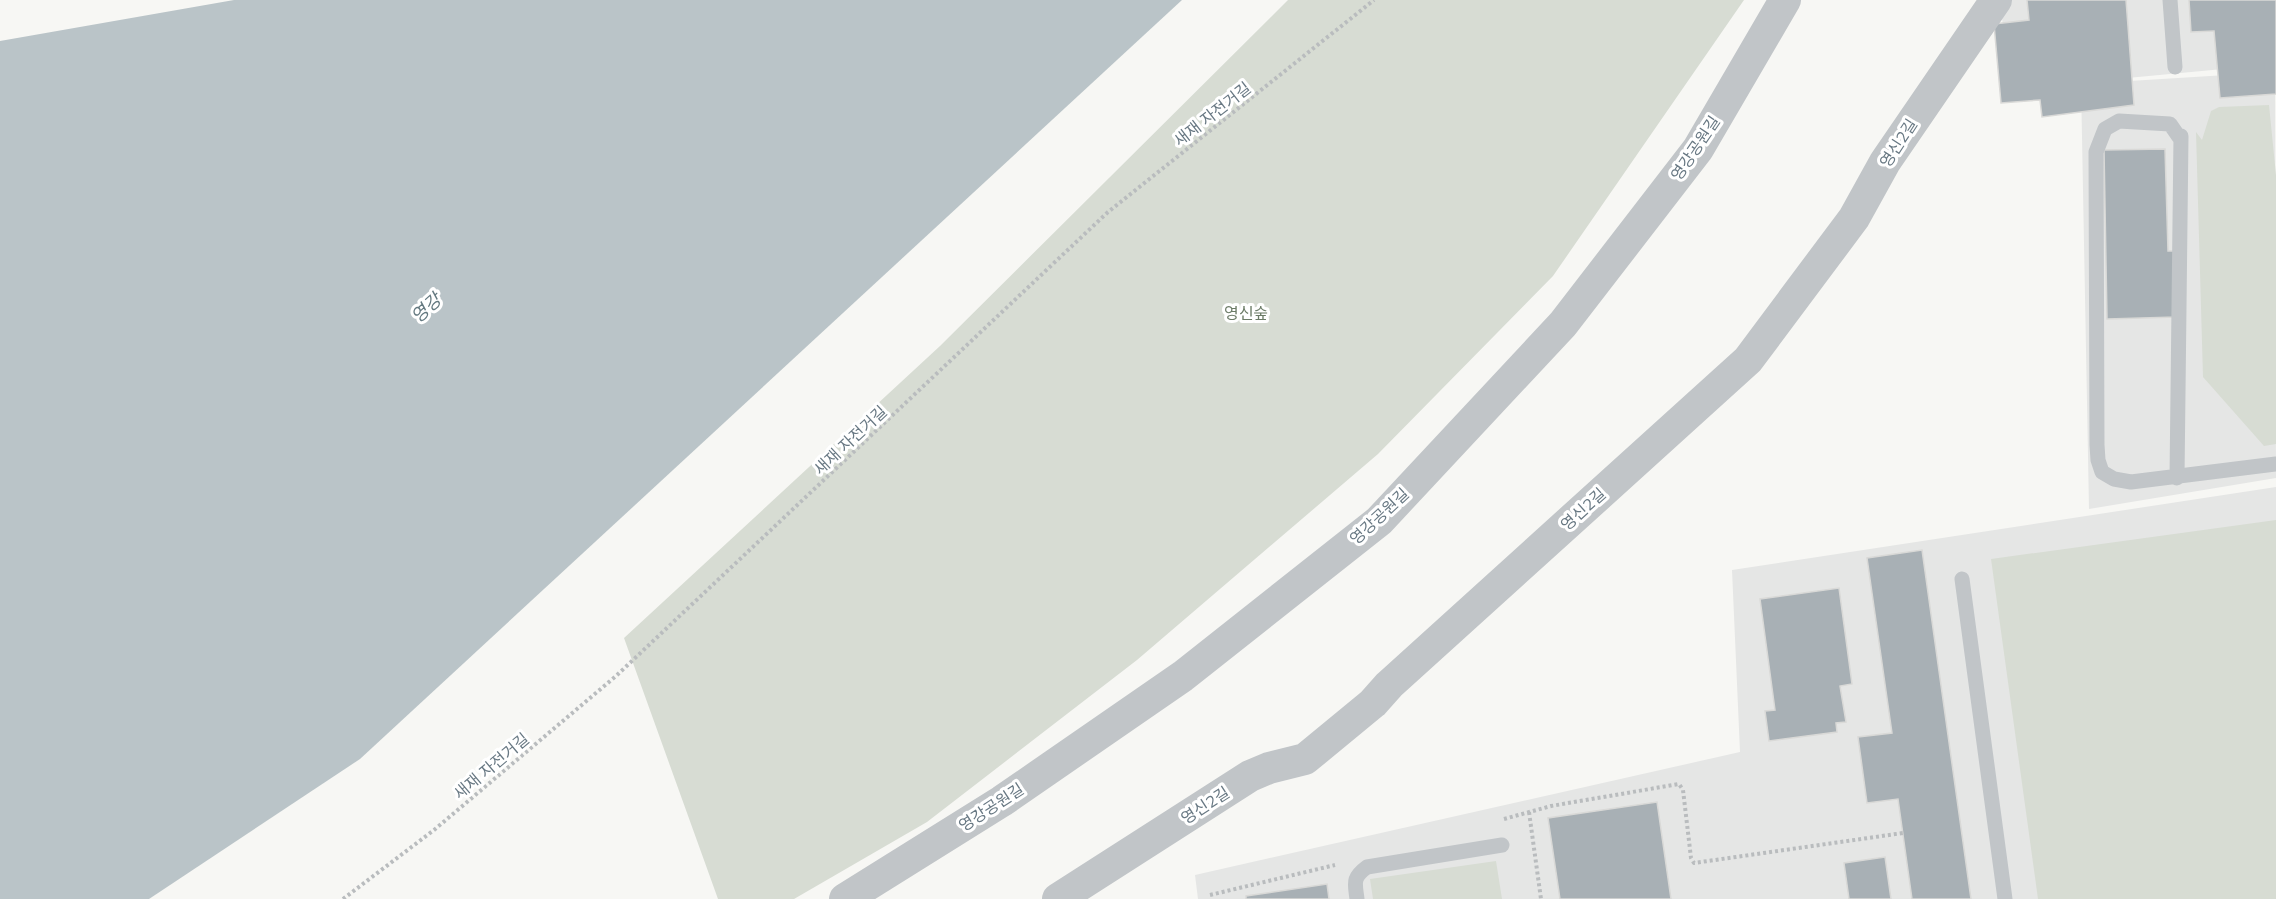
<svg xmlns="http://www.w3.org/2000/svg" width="2276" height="899" font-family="Mulish,'Noto Sans KR',sans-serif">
<rect width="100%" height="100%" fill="#f7f7f4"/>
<path fill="#e5e6e5" d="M 2000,0 L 2276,0 L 2276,64 L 2010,89 Z
M 2275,72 L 2276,478 L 2089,509 L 2081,84 Z
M 2276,487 L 2276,899 L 1198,899 L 1195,875 L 1740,752 L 1732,570 Z"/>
<path fill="#d7dcd3" d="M 1288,0 L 1744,0 L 1553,276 L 1378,454 L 1137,660 L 927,822 L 794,899 L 718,899 L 624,638 L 940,346 Z
M 2269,105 L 2276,175 L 2276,444 L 2264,446 L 2203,377 L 2196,132 L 2202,140 L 2211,111 L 2219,107 Z
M 2276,520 L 2276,899 L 2038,899 L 1991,559 Z
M 1496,861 L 1502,899 L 1373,899 L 1370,879 Z"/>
<path fill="#bac4c8" d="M 234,0 L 1182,0 L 360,759 L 149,899 L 0,899 L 0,41 Z"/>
<path fill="#a8b0b5" stroke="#d9d9d7" stroke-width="1.5" d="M 2027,0 L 2126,0 L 2134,105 L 2042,117 L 2040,100 L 2001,103 L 1994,24 L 2029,20 Z
M 2189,0 L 2276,0 L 2276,94 L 2220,98 L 2214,31 L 2191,32 Z
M 2165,149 L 2168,251 L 2174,251 L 2176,317 L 2107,319 L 2104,150 Z
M 1922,550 L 1971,899 L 1912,899 L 1898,799 L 1867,803 L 1858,737 L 1892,733 L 1867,558 Z
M 1839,588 L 1852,684 L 1840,686 L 1846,722 L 1836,723 L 1837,732 L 1769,741 L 1765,711 L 1775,710 L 1760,599 Z
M 1657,802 L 1671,899 L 1560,899 L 1548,818 Z
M 1885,857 L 1891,899 L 1849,899 L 1844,863 Z
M 1327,884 L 1329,899 L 1246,899 L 1246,896 Z"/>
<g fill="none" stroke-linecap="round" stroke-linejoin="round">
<path stroke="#b9bcbe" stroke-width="4" stroke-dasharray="3 3" stroke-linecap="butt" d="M 1529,812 L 1541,899
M 1504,819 L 1551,806 L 1679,784 L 1683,790 L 1691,858 L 1694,863 L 1903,833
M 1210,895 L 1335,865
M 343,899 L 434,830 L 616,676 L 1108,212 L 1374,0"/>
<path stroke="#c1c5c8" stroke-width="15" d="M 2170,0 L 2175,67
M 2177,478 L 2181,136 L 2179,137 L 2170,124 L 2119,121 L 2105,129 L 2096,152 L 2097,445 L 2098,460 L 2102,472 L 2114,479 L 2131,482 L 2276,464
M 1962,579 L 2005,899
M 1357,899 C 1355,883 1352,878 1367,867 L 1502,845"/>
<path stroke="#c1c5c8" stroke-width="32" d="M 845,899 L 1002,801 L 1183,676 L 1379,521 L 1563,324 L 1698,149 L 1785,0
M 1058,899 L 1250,776 L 1269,768 L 1305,759 L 1373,703 L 1389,685 L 1748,360 L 1854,218 L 1885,162 L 1996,0"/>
</g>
<g text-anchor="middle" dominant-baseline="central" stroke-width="6" stroke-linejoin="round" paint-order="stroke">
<g font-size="16" fill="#687883" stroke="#fff">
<text transform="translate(1212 114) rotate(-38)">새재 자전거길</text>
<text transform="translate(1898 143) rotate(-57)">영신2길</text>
<text transform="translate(1695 148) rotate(-56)">영강공원길</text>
<text transform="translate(850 440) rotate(-43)">새재 자전거길</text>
<text transform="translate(1583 509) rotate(-42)">영신2길</text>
<text transform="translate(1379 516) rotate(-43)">영강공원길</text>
<text transform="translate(491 766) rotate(-40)">새재 자전거길</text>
<text transform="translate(1205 805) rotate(-33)">영신2길</text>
<text transform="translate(991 807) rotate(-33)">영강공원길</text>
</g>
<g font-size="16" fill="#6b7b66" stroke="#fff">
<text x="1246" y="313">영신숲</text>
</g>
<g font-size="18" font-style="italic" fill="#63787f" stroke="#fff">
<text transform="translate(426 308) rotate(-42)">영강</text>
</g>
</g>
</svg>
